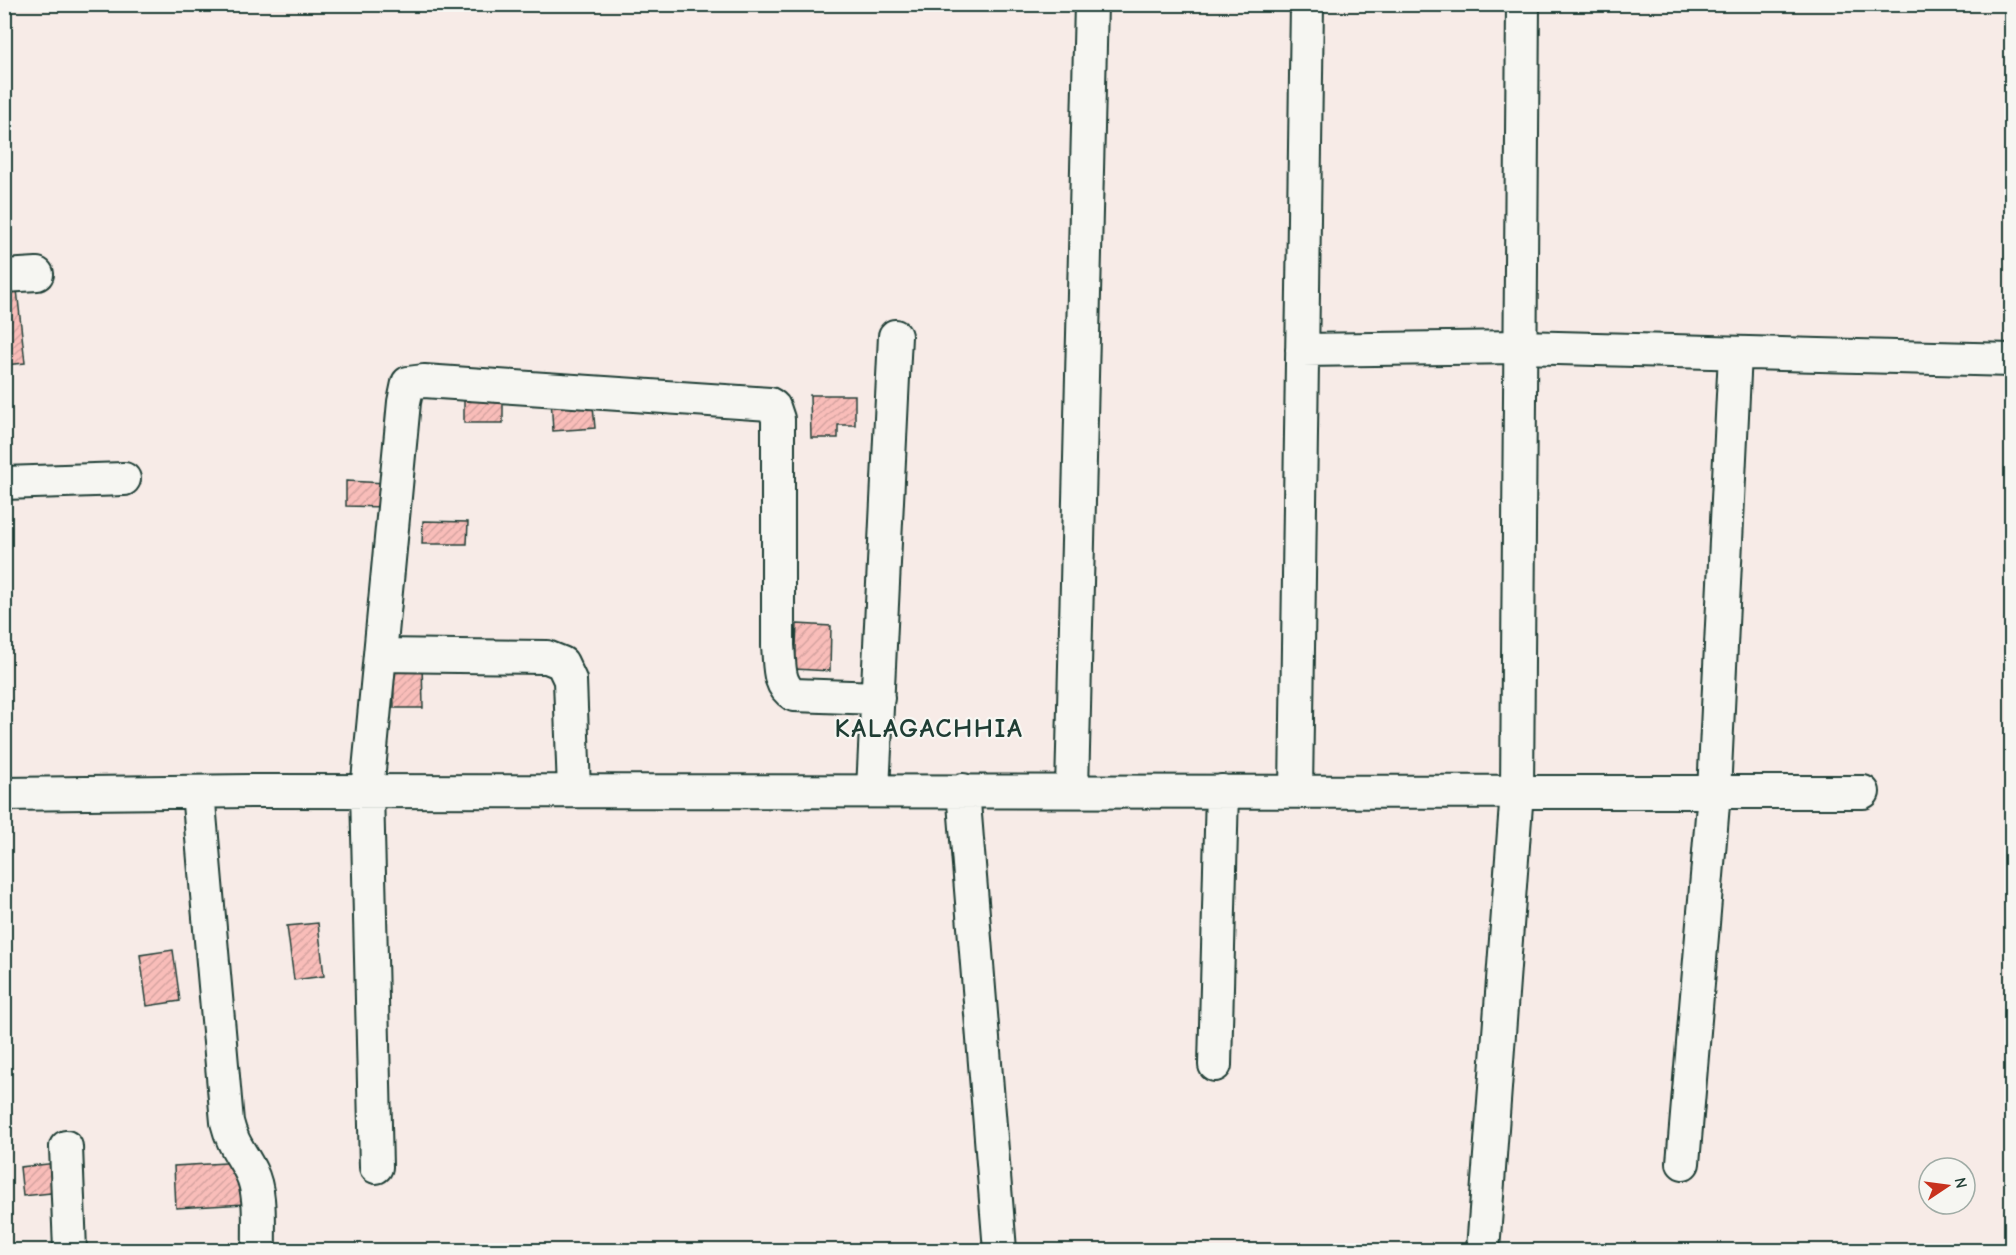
<svg xmlns="http://www.w3.org/2000/svg" width="2016" height="1255" font-family="'Comic Neue',sans-serif">
<defs>
<pattern id="building-hatch" width="6" height="6" patternUnits="userSpaceOnUse" patternTransform="scale(1.5)"><rect width="6" height="6" fill="#f9bdb9"/><path d="M-1 1l2-2M0 6l6-6M5 7l2-2" fill="none" stroke="#d5a3a0"/></pattern>
</defs>
<rect width="100%" height="100%" fill="#f7ebe7"/>
<filter id="ink" filterUnits="userSpaceOnUse"><feTurbulence type="fractalNoise" baseFrequency=".0167" numOctaves="2"/><feDisplacementMap in="SourceGraphic" scale="12" xChannelSelector="R" yChannelSelector="G"/><feConvolveMatrix kernelMatrix="1 2 1 2 8 2 1 2 1" color-interpolation-filters="sRGB"/></filter>
<g filter="url(#ink)">
<path fill="url(#building-hatch)" stroke="#1f3d34" stroke-width="1.5" d="M 16,280 L 25,363 L 4,365 L 4,281 Z
M 592,395 L 595,428 L 553,431 L 551,398 Z
M 810,395 L 855,395 L 855,425 L 838,425 L 838,438 L 811,438 Z
M 464,397 L 503,398 L 503,423 L 464,423 Z
M 346,481 L 386,483 L 385,507 L 346,506 Z
M 423,521 L 468,522 L 467,544 L 422,544 Z
M 797,624 L 831,626 L 830,671 L 795,669 Z
M 422,662 L 423,708 L 394,708 L 393,663 Z
M 318,923 L 324,976 L 294,980 L 287,926 Z
M 173,950 L 180,1001 L 147,1006 L 140,955 Z
M 243,1162 L 245,1204 L 176,1208 L 174,1166 Z
M 57,1163 L 60,1192 L 23,1196 L 20,1167 Z"/>
<g fill="none" stroke-linecap="round" stroke-linejoin="round">
<g stroke="#1f3d34" stroke-width="36">
<path id="street" d="M 4,276 L 37,274
M 1302,350 L 1520,347 L 2012,360
M 4,483 L 124,479
M 380,655 L 547,657 L 562,663 L 570,680 L 574,791
M 873,790 L 895,336
M 963,790 L 1000,1250
M 1072,790 L 1091,4
M 1296,791 L 1307,4
M 198,792 L 227,1122 C 233,1146 241,1152 251,1172 C 262,1194 258,1227 259,1250
M 4,794 L 251,791 L 1863,792
M 1215,1065 L 1222,791
M 66,1147 L 70,1250
M 1683,1163 L 1714,792 L 1735,353
M 376,1167 L 367,791 L 404,402 L 408,383 L 424,381 L 770,404 L 774,407 L 778,419 L 778,646 C 780,664 777,685 794,695 L 878,698
M 1483,1250 L 1517,791 L 1523,4"/>
</g>
<use href="#street" stroke="#f6f6f2" stroke-width="32"/>
</g>
</g>
<g text-anchor="middle" dominant-baseline="central" stroke-width="4.5" stroke-linejoin="round" paint-order="stroke">
<g font-size="27" font-weight="bold" letter-spacing="1.5" fill="#1f3d34" stroke="#f6f6f2">
<text x="929" y="728">KALAGACHHIA</text>
</g>
</g>
<rect width="2016" height="1255" fill="none" stroke="#f6f6f2" stroke-width="24"/>
<rect x="12" y="12" width="1992" height="1231" fill="none" stroke="#1f3d34" stroke-width="2" filter="url(#ink)"/>
<g transform="translate(1947 1186) rotate(77)"><circle r="28" fill="#f6f6f2" stroke="#a0aca6" stroke-width="1.5"/>
<path d="M0-4.5L10 22L0 15L-10 22Z" fill="#c8321e"/>
<text y="-9" font-size="16" font-weight="bold" text-anchor="middle" fill="#1f3d34">N</text>
</g>
</svg>
